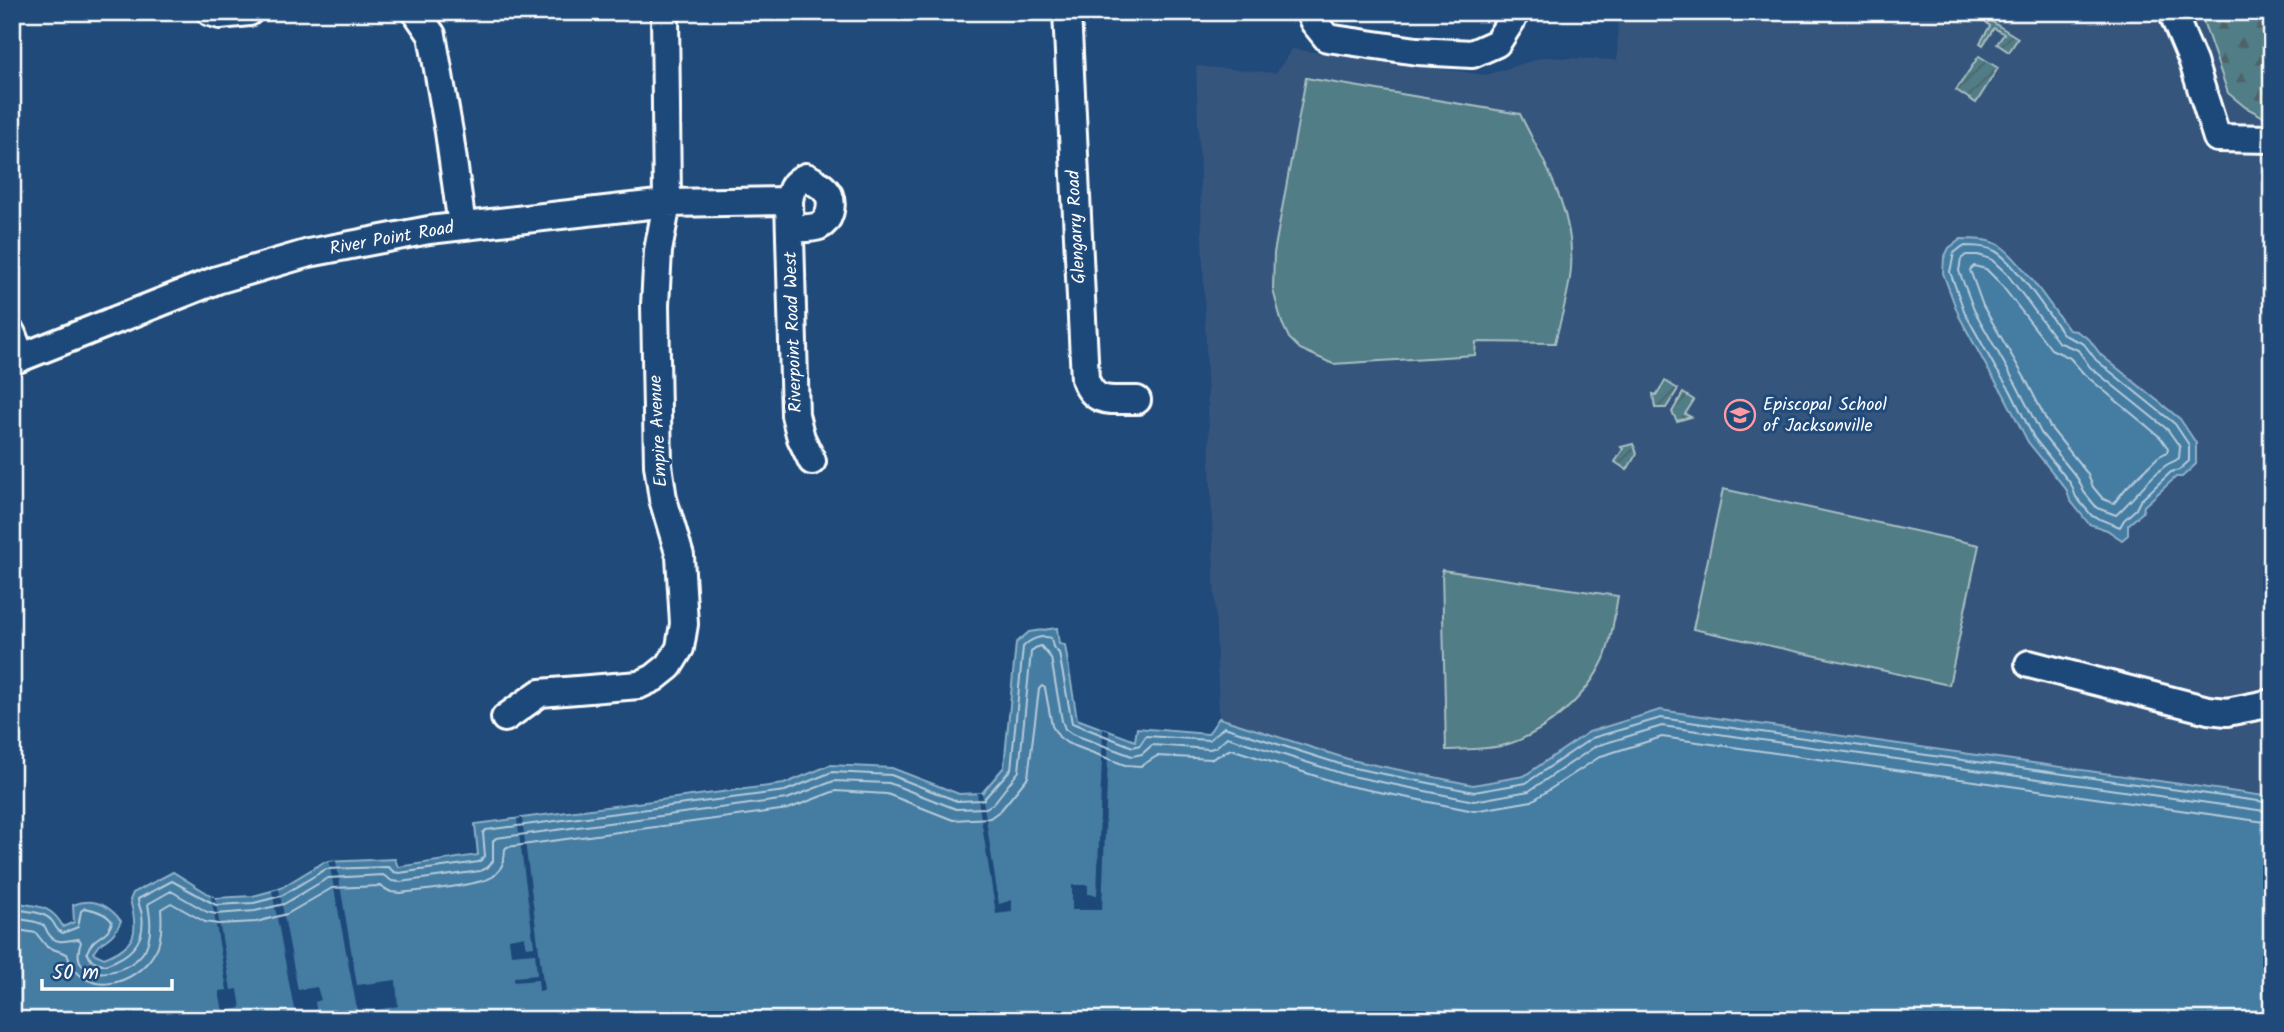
<svg xmlns="http://www.w3.org/2000/svg" width="2284" height="1032" font-family="Kalam,sans-serif">
<defs>
<pattern id="forest-firs" width="22" height="20" patternUnits="userSpaceOnUse" patternTransform="scale(1.75)"><rect width="22" height="20" fill="#517d86"/><path d="M5 1l3.5 6h-7zM16 11l3.5 6h-7z" fill="#4e6469"/></pattern>
<pattern id="garden-furrows" width="10" height="10" patternUnits="userSpaceOnUse" patternTransform="scale(1.75)"><rect width="10" height="10" fill="#517d86"/><path d="M-1 1l2-2M0 10L10 0M9 11l2-2" fill="none" stroke="#4e6469"/></pattern>
</defs>
<rect width="100%" height="100%" fill="#1f4a7a"/>
<filter id="ink" filterUnits="userSpaceOnUse"><feTurbulence type="fractalNoise" baseFrequency=".0143" numOctaves="2"/><feDisplacementMap in="SourceGraphic" scale="14" xChannelSelector="R" yChannelSelector="G"/><feConvolveMatrix kernelMatrix="1 2 1 2 8 2 1 2 1" color-interpolation-filters="sRGB"/></filter>
<g filter="url(#ink)">
<path fill="#34547d" d="M 1618,12 L 2200,12 L 2228,93 L 2245,107 L 2272,120 L 2272,797 L 1660,710 L 1589,732 L 1524,776 L 1473,785 L 1351,760 L 1219,718 L 1196,66 L 1276,73 L 1292,49 L 1486,75 L 1544,57 L 1617,60 Z"/>
<path fill="#517d86" stroke="#a8bec2" stroke-width="2" d="M 1306,78 L 1520,114 C 1544,163 1575,211 1571,268 C 1570,291 1560,320 1555,343 L 1476,342 L 1475,355 L 1333,364 L 1300,349 L 1289,338 L 1282,323 L 1273,290 L 1274,253 Z
M 1723,489 L 1979,545 L 1949,685 L 1693,629 Z
M 1442,570 L 1618,596 C 1614,617 1612,640 1604,659 C 1586,698 1546,733 1505,745 C 1486,750 1465,749 1446,750 Z"/>
<path fill="url(#forest-firs)" stroke="#a8bec2" stroke-width="2" d="M 2200,12 L 2257,12 L 2272,42 L 2272,110 L 2267,119 L 2245,107 L 2228,93 Z"/>
<path fill="url(#garden-furrows)" stroke="#a8bec2" stroke-width="2" d="M 1989,20 L 2018,38 L 2009,52 L 1997,44 L 2004,34 L 1994,28 L 1983,45 L 1980,43 L 1990,26 L 1986,22 Z
M 1979,56 L 1998,68 L 1976,103 L 1956,90 Z
M 1665,381 L 1678,389 L 1666,408 L 1655,408 L 1653,394 L 1656,395 Z
M 1683,393 L 1694,400 L 1685,414 L 1691,417 L 1677,421 L 1672,412 Z
M 1633,444 L 1637,453 L 1627,470 L 1615,462 L 1623,449 L 1621,447 Z"/>
<path fill="#457ca2" stroke="#8fb0c7" stroke-width="2" d="M 1961,239 C 1973,239 1988,239 1999,245 C 2019,257 2053,310 2069,330 L 2076,331 L 2089,339 L 2101,355 L 2180,419 L 2196,443 L 2196,464 L 2182,477 L 2176,477 L 2144,506 L 2143,512 L 2128,525 L 2128,535 L 2122,540 L 2107,530 L 2089,524 L 2070,500 L 2066,489 L 2028,442 L 2003,393 L 1990,373 L 1959,316 L 1943,273 L 1944,258 L 1949,248 Z
M 1057,628 L 1059,644 L 1065,645 L 1077,719 L 1135,741 L 1137,728 L 1208,734 L 1219,718 L 1351,760 L 1473,785 L 1524,776 L 1589,732 L 1660,710 L 2272,797 L 2272,1020 L 12,1020 L 12,902 C 35,906 52,904 63,927 L 74,922 L 73,905 C 93,897 108,904 121,921 C 113,941 101,939 93,953 L 104,958 C 137,945 139,932 130,900 L 133,893 L 173,872 L 215,898 L 253,896 L 279,889 L 324,862 L 395,859 L 398,867 L 478,855 L 475,824 L 784,784 L 830,765 L 892,768 L 959,794 L 982,793 L 1004,767 L 1016,643 L 1029,632 Z"/>
<path fill="#1f4a7a" d="M 1103,729 L 1109,731 L 1102,910 L 1072,910 L 1072,885 L 1088,885 L 1088,894 L 1097,895 Z
M 977,793 L 982,793 L 999,904 L 1012,900 L 1012,912 L 996,914 Z
M 522,818 L 544,990 L 539,991 L 538,980 L 514,982 L 514,977 L 537,975 L 535,953 L 511,955 L 509,939 L 525,936 L 526,947 L 534,946 L 517,819 Z
M 336,861 L 357,985 L 396,980 L 398,1006 L 366,1012 L 367,1020 L 359,1020 L 329,862 Z
M 279,889 L 298,990 L 317,987 L 321,1000 L 315,1002 L 318,1020 L 296,1020 L 272,891 Z
M 211,896 L 215,898 L 231,990 L 238,989 L 241,1008 L 223,1012 L 219,991 L 227,990 Z"/>
<g fill="none" stroke-linecap="round" stroke-linejoin="round">
<path stroke="#b5cbda" stroke-width="2" d="M 1963,246 C 1973,246 1985,246 1995,251 C 2015,262 2048,315 2064,335 L 2084,344 L 2096,360 L 2175,424 L 2189,445 L 2189,461 L 2179,470 L 2171,472 L 2140,501 L 2136,509 L 2124,520 L 2120,527 L 2092,516 L 2076,497 L 2071,484 L 2034,438 L 2010,390 L 1996,369 L 1965,313 L 1950,272 L 1954,253 Z
M 1966,255 L 1978,255 L 1991,259 L 2007,274 L 2058,342 L 2078,350 L 2090,367 L 2168,430 L 2180,447 L 2179,458 C 2175,462 2170,462 2165,466 C 2146,480 2133,500 2116,515 L 2097,508 L 2084,492 L 2078,479 L 2041,433 L 2017,386 L 1974,310 L 1959,271 L 1961,259 Z
M 1974,266 L 1986,269 L 1999,282 L 2051,349 L 2070,358 L 2084,374 L 2160,437 L 2168,448 L 2167,452 L 2158,457 L 2127,487 L 2114,503 L 2103,499 L 2093,487 L 2087,473 L 2050,427 L 2027,382 L 1983,306 L 1970,270 Z
M 12,909 C 24,911 44,911 52,921 C 57,927 55,930 63,933 L 78,927 L 81,911 L 85,908 C 95,910 107,913 112,922 C 108,938 94,934 87,952 L 91,960 L 105,965 C 129,957 146,943 142,915 C 141,909 138,904 138,899 L 172,881 L 216,905 L 254,903 L 281,896 L 326,869 L 388,867 L 394,872 L 399,873 L 479,862 L 485,856 L 483,833 L 486,830 L 785,791 L 832,772 L 891,775 L 957,801 L 983,800 L 1011,769 L 1023,647 C 1030,639 1041,635 1051,638 L 1053,647 L 1059,653 L 1072,723 L 1133,747 L 1140,745 L 1146,736 L 1209,740 L 1224,727 L 1349,767 L 1474,792 L 1526,783 L 1592,738 L 1661,718 L 2272,803
M 12,918 C 21,920 33,920 41,924 C 48,928 44,927 48,933 C 56,946 68,940 79,939 L 81,942 C 64,987 139,978 148,942 C 152,929 150,916 148,904 L 171,891 L 207,912 L 216,914 L 255,911 L 284,904 L 328,878 L 383,875 L 392,881 L 400,882 L 480,871 L 487,868 L 493,861 L 493,841 L 496,838 L 787,799 L 834,781 L 889,783 L 956,809 L 986,808 L 994,803 L 1019,771 L 1031,652 L 1035,648 L 1041,646 L 1051,658 L 1062,721 L 1065,729 L 1072,734 L 1132,756 L 1142,754 L 1152,745 L 1210,749 L 1216,747 L 1227,737 L 1347,775 L 1474,801 L 1529,791 L 1596,746 L 1662,726 L 2272,812
M 12,929 L 36,933 L 47,947 L 67,954 C 81,1000 135,987 155,952 C 162,941 162,922 161,909 L 171,903 L 205,922 L 218,924 L 256,922 L 287,914 L 332,888 L 380,886 L 391,892 L 401,893 C 421,890 483,886 495,875 C 503,868 505,859 505,849 L 507,847 L 788,809 L 835,791 L 887,794 L 953,820 L 990,818 L 1001,810 L 1028,777 L 1039,689 L 1042,686 L 1045,688 L 1052,726 L 1059,737 L 1067,743 L 1125,765 L 1141,766 L 1157,756 L 1212,759 L 1231,749 L 1344,785 L 1474,811 L 1532,801 L 1601,756 L 1662,737 L 2272,823"/>
<g stroke="#fff" stroke-width="32">
<path id="minor" d="M 210,12 L 220,15 L 249,12
M 416,12 L 432,35 L 449,132 L 462,226
M 1067,12 L 1085,379 C 1095,406 1112,399 1137,400
M 1309,12 L 1314,22 L 1327,38 L 1417,51 L 1472,54 L 1497,43 L 1513,18 L 1513,12
M 2172,12 L 2193,62 L 2217,138 L 2272,139
M 790,229 C 799,228 811,229 819,226 C 830,221 833,205 829,195 C 824,186 814,181 806,177 C 794,182 791,188 789,201 L 795,415 L 801,438 L 812,461
M 12,334 L 21,357
M 12,361 L 217,280 L 309,253 L 429,230 L 667,203 L 789,201
M 2029,664 L 2208,710 L 2227,712 L 2272,703
M 505,718 L 540,693 L 639,685 L 654,678 L 669,666 L 680,648 L 684,624 L 680,556 L 663,499 L 658,465 L 655,305 L 658,251 L 667,203 L 665,12"/>
</g>
<use href="#minor" stroke="#1f4a7a" stroke-width="26"/>
</g>
</g>
<defs>
<g id="school-ring" transform="scale(1.575)"><circle r="9.5" fill="#1f4a7a" stroke="#ff9aa2" stroke-width="1.5"/><path d="M0-5L7-2L0 1L-7-2ZM-4 1L0 2.5L4 1V4Q0 6-4 4Z" fill="#ff9aa2"/></g>
</defs>
<g fill-rule="evenodd">
<use href="#school-ring" x="1740" y="415"/>
</g>
<g text-anchor="middle" dominant-baseline="central" stroke-width="6" stroke-linejoin="round" paint-order="stroke">
<g font-size="18" fill="#fff" stroke="#1f4a7a">
<text transform="translate(1077 227) rotate(-93)">Glengarry Road</text>
<text transform="translate(392 239) rotate(-10)">River Point Road</text>
<text transform="translate(794 332) rotate(-92)">Riverpoint Road West</text>
<text transform="translate(659 431) rotate(-93)">Empire Avenue</text>
</g>
<g font-size="18" fill="#fff" stroke="#1f4a7a" text-anchor="start">
<text x="1763" y="405">Episcopal School<tspan x="1763" dy="21">of Jacksonville</tspan></text>
</g>
</g>
<rect width="2284" height="1032" fill="none" stroke="#1f4a7a" stroke-width="42"/>
<rect x="21" y="21" width="2242" height="990" fill="none" stroke="#fff" stroke-width="2.5" filter="url(#ink)"/>
<path d="M42 979v10h130v-10" fill="none" stroke="#ffffff" stroke-width="3.5"/>
<text x="52" y="979" font-size="21" fill="#ffffff" stroke="#1f4a7a" stroke-width="5" paint-order="stroke">50 m</text>
</svg>
